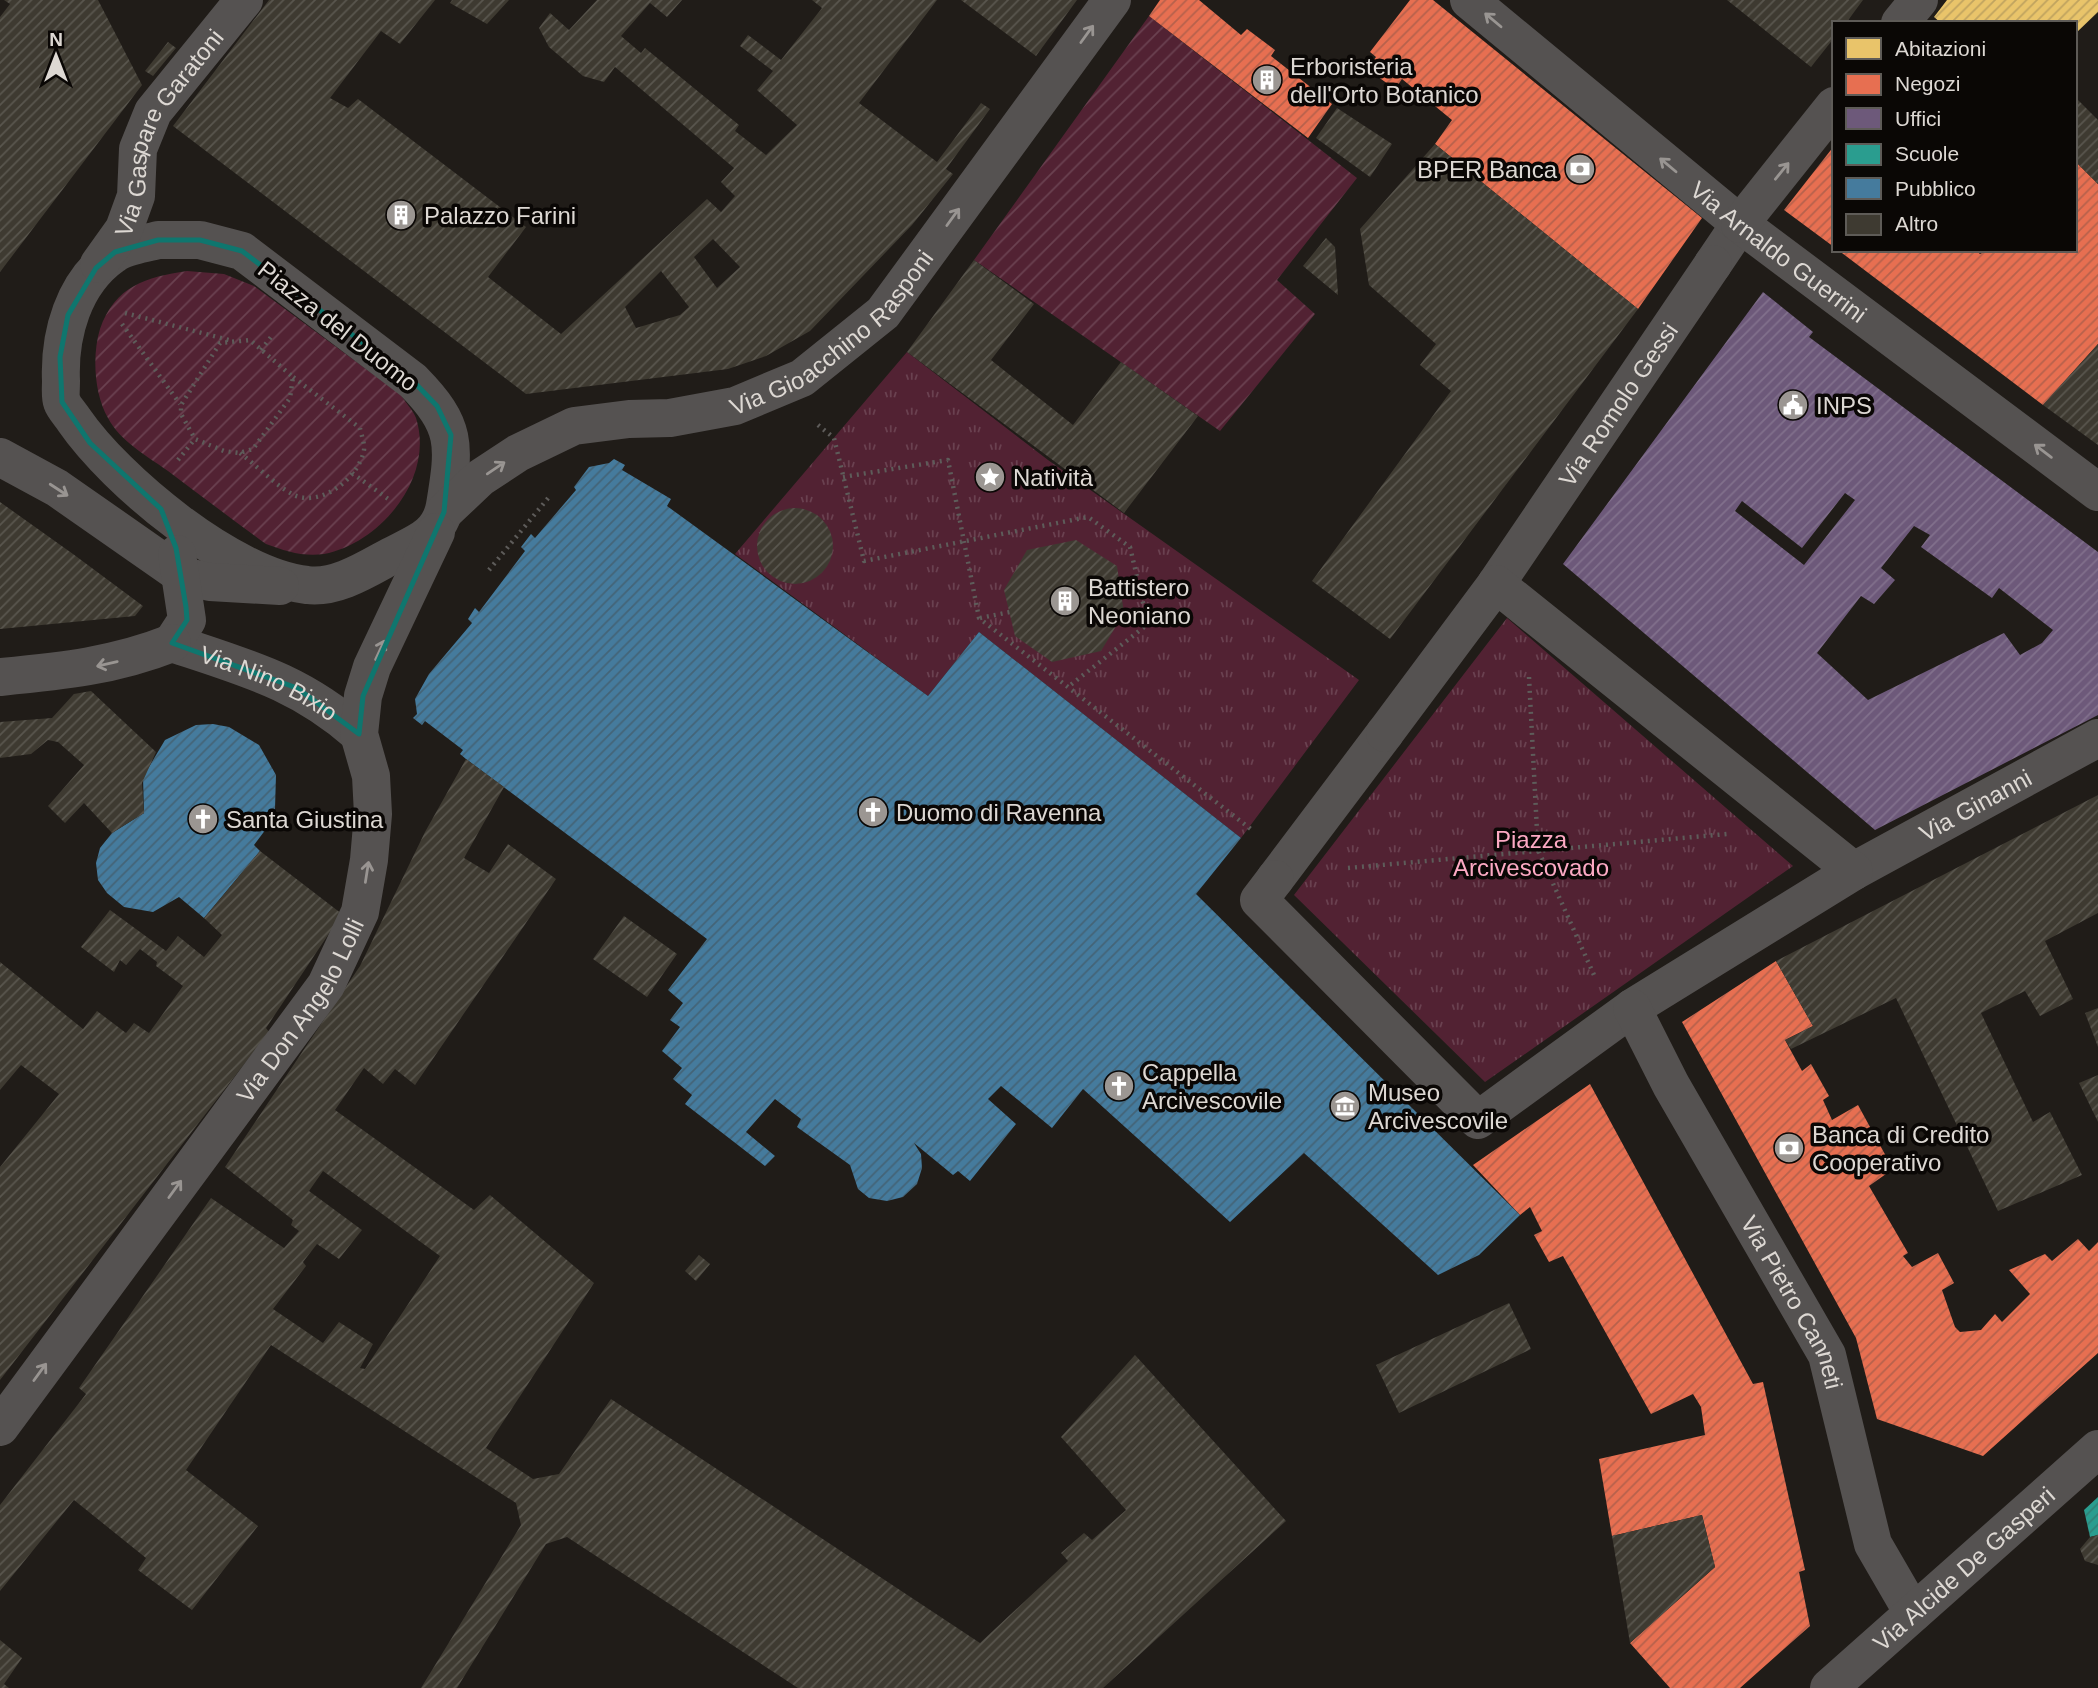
<svg xmlns="http://www.w3.org/2000/svg" width="2098" height="1688" font-family="Helvetica,sans-serif">
<defs>
<pattern id="park-tufts" width="24" height="20" patternUnits="userSpaceOnUse" patternTransform="scale(1.75)"><rect width="24" height="20" fill="#522233"/><path d="M3 7l-1-3M5 7V3M7 7l1-3M15 17l-1-3M17 17v-4M19 17l1-3" fill="none" stroke="#6a4150"/></pattern>
<pattern id="garden-furrows" width="10" height="10" patternUnits="userSpaceOnUse" patternTransform="scale(1.75)"><rect width="10" height="10" fill="#522233"/><path d="M-1 1l2-2M0 10L10 0M9 11l2-2" fill="none" stroke="#6a4150"/></pattern>
<pattern id="homes-hatch" width="6" height="6" patternUnits="userSpaceOnUse" patternTransform="scale(1.75)"><rect width="6" height="6" fill="#e9c46a"/><path d="M-1 1l2-2M0 6l6-6M5 7l2-2" fill="none" stroke="#bfa35f"/></pattern>
<pattern id="shops-hatch" width="6" height="6" patternUnits="userSpaceOnUse" patternTransform="scale(1.75)"><rect width="6" height="6" fill="#e76f51"/><path d="M-1 1l2-2M0 6l6-6M5 7l2-2" fill="none" stroke="#b6614c"/></pattern>
<pattern id="offices-hatch" width="6" height="6" patternUnits="userSpaceOnUse" patternTransform="scale(1.75)"><rect width="6" height="6" fill="#6d597a"/><path d="M-1 1l2-2M0 6l6-6M5 7l2-2" fill="none" stroke="#81708c"/></pattern>
<pattern id="schools-hatch" width="6" height="6" patternUnits="userSpaceOnUse" patternTransform="scale(1.75)"><rect width="6" height="6" fill="#2a9d8f"/><path d="M-1 1l2-2M0 6l6-6M5 7l2-2" fill="none" stroke="#318177"/></pattern>
<pattern id="public-hatch" width="6" height="6" patternUnits="userSpaceOnUse" patternTransform="scale(1.75)"><rect width="6" height="6" fill="#457b9d"/><path d="M-1 1l2-2M0 6l6-6M5 7l2-2" fill="none" stroke="#446477"/></pattern>
<pattern id="building-hatch" width="6" height="6" patternUnits="userSpaceOnUse" patternTransform="scale(1.75)"><rect width="6" height="6" fill="#3e3a31"/><path d="M-1 1l2-2M0 6l6-6M5 7l2-2" fill="none" stroke="#59564e"/></pattern>
</defs>
<rect width="100%" height="100%" fill="#201c18"/>
<path fill="url(#park-tufts)" d="M 907,352 L 1048,460 L 1359,680 L 1241,838 L 979,632 L 928,696 L 735,554 Z
M 1507,618 L 1793,866 L 1485,1082 L 1294,895 Z"/>
<path fill="url(#garden-furrows)" d="M 1149,16 L 1357,178 L 1277,280 L 1315,314 L 1220,431 L 974,260 Z
M 187,271 L 224,274 L 254,286 L 401,395 C 405,402 413,410 416,418 C 435,477 381,543 324,554 C 303,557 285,551 266,544 C 233,520 200,495 168,471 C 147,456 120,441 108,418 C 94,394 92,355 100,329 C 115,286 146,277 187,271 Z"/>
<path fill="url(#homes-hatch)" d="M 1947,0 L 2098,0 L 2098,12 L 2075,34 L 2075,23 L 1941,23 L 1934,17 Z"/>
<path fill="url(#shops-hatch)" d="M 1160,0 L 1199,0 L 1241,35 L 1247,29 L 1275,50 L 1271,56 L 1332,104 L 1308,138 L 1149,16 Z
M 1410,0 L 1433,0 L 1702,218 L 1638,309 L 1435,144 L 1452,120 L 1402,79 L 1395,89 L 1367,69 L 1376,57 L 1370,52 Z
M 1834,146 L 1834,247 L 1784,210 Z
M 2075,161 L 2098,184 L 2098,344 L 2043,405 L 1838,250 L 1975,250 L 1980,254 L 1988,250 L 2075,250 Z
M 1776,961 L 1813,1026 L 1785,1040 L 1802,1071 L 1811,1064 L 1829,1096 L 1823,1100 L 1832,1120 L 1858,1105 L 1893,1169 L 1869,1186 L 1908,1253 L 1903,1256 L 1912,1267 L 1938,1253 L 1954,1283 L 1942,1290 L 1955,1327 L 1960,1332 L 1981,1330 L 1995,1314 L 2002,1322 L 2030,1294 L 2009,1270 L 2045,1254 L 2052,1261 L 2078,1239 L 2089,1251 L 2098,1242 L 2098,1353 L 1983,1456 L 1877,1419 L 1856,1338 L 1682,1022 Z
M 1590,1084 L 1753,1384 L 1763,1382 L 1805,1570 L 1799,1572 L 1810,1626 L 1740,1688 L 1670,1688 L 1630,1643 L 1715,1567 L 1702,1515 L 1612,1536 L 1599,1459 L 1705,1435 L 1701,1407 L 1693,1394 L 1651,1414 L 1563,1256 L 1549,1262 L 1534,1235 L 1542,1231 L 1530,1207 L 1520,1215 L 1473,1165 Z"/>
<path fill="url(#offices-hatch)" fill-rule="evenodd" d="M 1763,292 L 1813,332 L 1809,337 L 2098,552 L 2098,715 L 1875,830 L 1563,564 ZM 1845,493 L 1855,500 L 1804,565 L 1735,511 L 1742,501 L 1802,548 ZM 1914,526 L 1930,535 L 1921,547 L 1992,598 L 1999,588 L 2053,630 L 2042,643 L 2020,655 L 2004,633 L 1868,700 L 1817,653 L 1861,596 L 1874,604 L 1895,580 L 1881,568 Z"/>
<path fill="url(#schools-hatch)" d="M 2098,1497 L 2098,1535 L 2090,1537 L 2084,1510 Z"/>
<path fill="url(#public-hatch)" d="M 614,459 L 625,465 L 622,470 L 671,499 L 667,506 L 928,696 L 979,632 L 1241,838 L 1196,894 L 1520,1215 L 1479,1255 L 1438,1275 L 1304,1153 L 1230,1222 L 1083,1089 L 1052,1128 L 1001,1086 L 988,1099 L 1016,1124 L 970,1181 L 958,1171 L 953,1175 L 914,1143 L 921,1154 L 922,1168 L 917,1184 L 903,1197 L 887,1201 L 869,1198 L 858,1189 L 850,1165 L 797,1127 L 801,1119 L 775,1099 L 746,1132 L 775,1156 L 765,1166 L 685,1104 L 692,1095 L 673,1079 L 682,1068 L 662,1051 L 680,1027 L 670,1020 L 683,1003 L 668,990 L 707,939 L 466,759 L 460,754 L 463,750 L 425,721 L 422,725 L 413,718 L 417,714 L 415,699 L 429,674 L 472,623 L 468,619 L 475,608 L 479,612 L 525,551 L 521,547 L 531,534 L 535,538 L 576,490 L 574,487 L 589,467 L 609,463 Z
M 213,724 L 229,727 L 259,745 L 276,775 L 275,809 L 269,825 L 254,845 L 260,851 L 204,918 L 179,897 L 153,912 L 124,907 L 107,893 L 98,880 L 96,863 L 100,848 L 112,833 L 144,813 L 143,777 L 165,740 L 196,725 Z"/>
<path fill="url(#building-hatch)" fill-rule="evenodd" d="M 4,0 L 98,0 L 142,85 L 0,272 L 0,17 L 10,4 Z
M 269,0 L 435,0 L 400,44 L 381,31 L 330,98 L 348,108 L 358,99 L 526,227 L 488,277 L 561,334 L 707,199 L 721,212 L 735,196 L 721,182 L 734,168 L 615,67 L 604,82 L 583,76 L 549,47 L 539,28 L 550,13 L 569,30 L 597,0 L 682,0 L 667,17 L 650,3 L 621,36 L 641,53 L 645,48 L 739,125 L 735,131 L 766,155 L 797,125 L 757,90 L 773,71 L 740,46 L 748,35 L 781,60 L 822,8 L 812,0 L 937,0 L 859,103 L 937,162 L 981,103 L 990,109 L 946,169 L 953,174 L 912,225 L 810,331 L 766,356 L 728,369 L 526,394 L 173,126 ZM 713,239 L 740,267 L 717,288 L 694,257 ZM 661,271 L 689,307 L 680,315 L 636,328 L 625,307 Z
M 452,0 L 509,0 L 487,24 L 450,3 Z
M 961,0 L 1077,0 L 1036,56 Z
M 1727,0 L 1863,0 L 1846,23 L 1834,23 L 1834,38 L 1811,67 Z
M 168,42 L 176,48 L 153,76 L 145,71 Z
M 2075,97 L 2098,120 L 2098,184 L 2075,161 Z
M 1337,108 L 1392,144 L 1370,177 L 1316,138 Z
M 1435,144 L 1638,309 L 1390,639 L 1312,581 L 1451,391 L 1420,365 L 1436,344 L 1369,285 L 1360,229 Z
M 1326,238 L 1335,247 L 1338,295 L 1303,266 Z
M 974,260 L 1034,304 L 991,360 L 1073,425 L 1121,362 L 1198,416 L 1124,513 L 907,352 Z
M 2098,344 L 2098,445 L 2043,405 Z
M 0,502 L 73,554 L 143,606 L 135,616 L 0,629 Z
M757 546a38 38 0 1 1 76 0a38 38 0 1 1-76 0Z
M 1076,540 L 1117,566 L 1124,613 L 1101,651 L 1052,662 L 1015,636 L 1004,590 L 1027,550 Z
M 91,691 L 156,752 L 142,783 L 144,813 L 112,833 L 84,803 L 65,823 L 48,806 L 84,765 L 58,742 L 48,740 L 31,754 L 0,758 L 0,722 L 52,718 L 74,694 Z
M 466,759 L 504,787 L 464,858 L 489,873 L 508,844 L 556,879 L 415,1085 L 395,1069 L 383,1084 L 364,1068 L 335,1110 L 474,1210 L 490,1195 L 594,1283 L 486,1448 L 533,1479 L 559,1474 L 611,1399 L 980,1643 L 1068,1561 L 1061,1553 L 1084,1533 L 1092,1540 L 1126,1510 L 1061,1437 L 1135,1355 L 1286,1521 L 1103,1688 L 798,1688 L 567,1537 L 546,1544 L 457,1688 L 421,1688 L 521,1525 L 516,1503 L 271,1345 L 186,1470 L 258,1526 L 192,1610 L 138,1570 L 146,1558 L 74,1500 L 0,1591 L 0,1505 L 86,1394 L 79,1388 L 211,1198 L 284,1248 L 299,1231 L 291,1225 L 293,1220 L 225,1167 L 360,966 L 425,832 ZM 323,1171 L 440,1256 L 365,1369 L 360,1368 L 373,1344 L 339,1322 L 323,1343 L 273,1309 L 306,1266 L 303,1262 L 317,1244 L 339,1259 L 362,1230 L 309,1191 Z
M 2098,795 L 2098,913 L 2045,941 L 2073,999 L 2040,1016 L 2025,991 L 1981,1013 L 2033,1122 L 2050,1112 L 2082,1175 L 1998,1211 L 1896,998 L 1791,1049 L 1785,1040 L 1813,1026 L 1776,961 Z
M 260,851 L 342,914 L 266,1028 L 269,1032 L 0,1380 L 0,1167 L 59,1094 L 21,1065 L 0,1090 L 0,962 L 83,1029 L 97,1011 L 126,1033 L 134,1023 L 149,1033 L 183,986 L 156,966 L 157,962 L 140,949 L 126,965 L 120,960 L 114,972 L 81,947 L 110,910 L 166,951 L 178,936 L 204,957 L 222,935 L 204,918 Z
M 624,916 L 677,954 L 647,997 L 593,959 Z
M 2098,1008 L 2098,1047 L 2085,1013 Z
M 2098,1075 L 2098,1122 L 2079,1083 Z
M 699,1255 L 710,1264 L 696,1281 L 685,1271 Z
M 1509,1303 L 1531,1349 L 1399,1413 L 1376,1365 Z
M 1702,1515 L 1715,1567 L 1630,1643 L 1612,1536 Z
M 2098,1535 L 2098,1565 L 2085,1561 L 2080,1549 L 2090,1537 Z
M 0,1640 L 22,1658 L 4,1684 L 9,1688 L 0,1688 Z"/>
<g fill="none" stroke-linecap="round" stroke-linejoin="round">
<path stroke="#5e5c5a" stroke-width="4.5" stroke-dasharray="2 5" stroke-linecap="butt" d="M 125,313 L 229,340
M 122,324 L 180,404
M 261,350 L 271,337
M 818,425 L 834,438 L 864,561 L 1088,517 L 1130,547 L 1148,624 L 1068,687
M 240,453 C 257,466 274,484 292,494 C 320,509 359,478 364,450 C 365,444 361,434 360,428 L 293,377
M 178,460 L 195,439 L 224,451 L 239,453 L 253,449 L 290,398 L 293,377 L 250,340 L 220,343 L 181,405 L 181,414 L 195,439
M 352,473 L 391,501
M 843,477 L 948,460 L 979,618 L 1252,830
M 489,570 L 549,497
M 980,618 L 1010,612
M 1529,677 L 1538,850 L 1594,975
M 1348,868 L 1727,834"/>
<path stroke="#555251" stroke-width="38" d="M 1713,264 L 1740,224
M 1275,879 L 1385,733"/>
<g stroke="#555251" stroke-width="38">
<path id="s1" d="M 1469,0 L 1740,224 L 2098,492"/>
<path d="M 1900,23 L 1919,0"/>
<path d="M 1740,224 L 1834,106"/>
<path d="M 158,240 L 200,240 L 242,251 L 413,381 C 457,426 455,444 445,505 C 440,536 416,543 391,556 C 367,569 336,589 307,585 C 232,577 116,481 74,420 C 71,415 64,408 62,402 C 60,397 61,388 61,381 C 59,335 73,283 113,255 C 124,246 144,244 158,240 Z"/>
<path id="s2" d="M 99,264 L 124,229 L 136,196 L 138,149 L 153,112 L 244,0"/>
<path d="M 0,457 L 57,488 L 183,576 L 210,582 L 280,586"/>
<path id="s3" d="M 444,512 L 480,478 L 518,453 L 574,426 L 629,419 L 670,418 L 735,406 L 802,378 L 883,313 L 1112,0"/>
<path id="s4" d="M 1496,584 L 1713,264"/>
<path id="s5" d="M 172,643 C 246,668 299,681 359,734"/>
<path d="M 172,643 L 187,620 L 177,554"/>
<path d="M 0,677 C 62,671 114,666 172,643"/>
<path id="s6" d="M 1854,871 L 2098,738"/>
<path d="M 1275,879 L 1259,900 L 1478,1120 L 1632,1008 L 1854,871 L 1496,584 L 1385,733"/>
<path id="s7" d="M 1632,1008 L 1671,1085 L 1827,1355 L 1873,1544 L 1913,1613"/>
<path id="s8" d="M 0,1427 L 326,985 L 360,912 L 369,860 L 373,814 L 371,776 L 359,734 L 363,696 L 372,667 L 436,532"/>
<path id="s9" d="M 1829,1688 L 2098,1449"/>
</g>
</g>
<defs><path id="oneway-shaft" d="M-6 0H5M1.5-3L5.5 0L1.5 3" fill="none" stroke-width="1.6" stroke-linecap="round" stroke-linejoin="round" transform="scale(1.75)"/></defs>
<g stroke="#999592">
<use href="#oneway-shaft" transform="translate(1493 20) rotate(-140)"/>
<use href="#oneway-shaft" transform="translate(1087 34) rotate(-54)"/>
<use href="#oneway-shaft" transform="translate(1668 165) rotate(-140)"/>
<use href="#oneway-shaft" transform="translate(1782 171) rotate(-51)"/>
<use href="#oneway-shaft" transform="translate(953 217) rotate(-54)"/>
<use href="#oneway-shaft" transform="translate(2043 451) rotate(-143)"/>
<use href="#oneway-shaft" transform="translate(496 468) rotate(-34)"/>
<use href="#oneway-shaft" transform="translate(59 490) rotate(33)"/>
<use href="#oneway-shaft" transform="translate(380 650) rotate(-65)"/>
<use href="#oneway-shaft" transform="translate(107 664) rotate(167)"/>
<use href="#oneway-shaft" transform="translate(367 872) rotate(-81)"/>
<use href="#oneway-shaft" transform="translate(175 1189) rotate(-54)"/>
<use href="#oneway-shaft" transform="translate(40 1372) rotate(-54)"/>
</g>
<path fill="none" stroke="#0f766e" stroke-width="5" stroke-linejoin="round" d="M 158,240 L 200,240 L 242,251 L 413,381 L 437,406 L 451,435 L 444,512 L 363,696 L 359,734 L 297,688 L 172,643 L 187,620 L 186,607 L 176,548 L 161,509 L 90,443 L 62,402 L 60,357 L 68,315 L 96,268 L 115,252 Z"/>
<defs>
<g id="building-disc" transform="scale(1.575)"><circle r="9.5" fill="#9b9692" stroke="#0a0705"/><path d="M-4-6H4V6H1V3H-1V6H-4ZM-2.5-4.3h1.7v1.8h-1.7ZM.8-4.3h1.7v1.8H.8ZM-2.5-1h1.7V.8h-1.7ZM.8-1h1.7V.8H.8Z" fill="#fff"/></g>
<g id="bank-disc" transform="scale(1.575)"><circle r="9.5" fill="#9b9692" stroke="#0a0705"/><path d="M-6-4H6V4H-6ZM0-2.3a2.3 2.3 0 1 0 0 4.6a2.3 2.3 0 1 0 0-4.6Z" fill="#fff"/></g>
<g id="civic-disc" transform="scale(1.575)"><circle r="9.5" fill="#9b9692" stroke="#0a0705"/><path d="M-.6-6.5H3V-4.5H.6V-3L4-1V1h2V6H-6V1h2V-1L-.6-3ZM-1.2 2.5V6h2.4V2.5Z" fill="#fff"/></g>
<g id="sight-disc" transform="scale(1.575)"><circle r="9.5" fill="#9b9692" stroke="#0a0705"/><path d="M0-6L1.8-2.2L6-1.7L2.9 1.2L3.7 5.4L0 3.3L-3.7 5.4L-2.9 1.2L-6-1.7L-1.8-2.2Z" fill="#fff"/></g>
<g id="church-disc" transform="scale(1.575)"><circle r="9.5" fill="#9b9692" stroke="#0a0705"/><path d="M-1.2-6h2.4v3.5h3.3v2.4h-3.3V6h-2.4V-.1h-3.3v-2.4h3.3Z" fill="#fff"/></g>
<g id="museum-disc" transform="scale(1.575)"><circle r="9.5" fill="#9b9692" stroke="#0a0705"/><path d="M0-6L6-3V-2H-6V-3ZM-5-1h2V3h-2ZM-1-1h2V3h-2ZM3-1h2V3H3ZM-6 4H6V6H-6Z" fill="#fff"/></g>
</defs>
<g fill-rule="evenodd">
<use href="#building-disc" x="1267" y="80"/>
<use href="#bank-disc" x="1580" y="169"/>
<use href="#building-disc" x="401" y="215"/>
<use href="#civic-disc" x="1793" y="405"/>
<use href="#sight-disc" x="990" y="477"/>
<use href="#building-disc" x="1065" y="601"/>
<use href="#church-disc" x="873" y="812"/>
<use href="#church-disc" x="203" y="819"/>
<use href="#church-disc" x="1119" y="1086"/>
<use href="#museum-disc" x="1345" y="1106"/>
<use href="#bank-disc" x="1789" y="1148"/>
</g>
<g text-anchor="middle" dominant-baseline="central" stroke-width="7" stroke-linejoin="round" paint-order="stroke">
<g font-size="24" fill="#ddd8d3" stroke="#0a0705" text-anchor="start">
<text x="1290" y="66">Erboristeria<tspan x="1290" dy="28">dell'Orto Botanico</tspan></text>
<text x="1557" y="169" text-anchor="end">BPER Banca</text>
<text x="424" y="215">Palazzo Farini</text>
<text x="1816" y="405">INPS</text>
<text x="1013" y="477">Natività</text>
<text x="1088" y="587">Battistero<tspan x="1088" dy="28">Neoniano</tspan></text>
<text x="896" y="812">Duomo di Ravenna</text>
<text x="226" y="819">Santa Giustina</text>
<text x="1142" y="1072">Cappella<tspan x="1142" dy="28">Arcivescovile</tspan></text>
<text x="1368" y="1092">Museo<tspan x="1368" dy="28">Arcivescovile</tspan></text>
<text x="1812" y="1134">Banca di Credito<tspan x="1812" dy="28">Cooperativo</tspan></text>
</g>
<g font-size="24" fill="#ddd8d3" stroke="#0a0705">
<text stroke="none"><textPath href="#s2" startOffset="152">Via Gaspare Garatoni</textPath></text>
<text stroke="none"><textPath href="#s1" startOffset="399">Via Arnaldo Guerrini</textPath></text>
<text transform="translate(338 326) rotate(38)">Piazza del Duomo</text>
<text stroke="none"><textPath href="#s3" startOffset="443">Via Gioacchino Rasponi</textPath></text>
<text stroke="none"><textPath href="#s4" startOffset="217">Via Romolo Gessi</textPath></text>
<text stroke="none"><textPath href="#s5" startOffset="105">Via Nino Bixio</textPath></text>
<text stroke="none"><textPath href="#s6" startOffset="138">Via Ginanni</textPath></text>
<text stroke="none"><textPath href="#s8" startOffset="514">Via Don Angelo Lolli</textPath></text>
<text stroke="none"><textPath href="#s7" startOffset="336">Via Pietro Canneti</textPath></text>
<text stroke="none"><textPath href="#s9" startOffset="180">Via Alcide De Gasperi</textPath></text>
</g>
<g font-size="24" fill="#fca9c3" stroke="#0a0705">
<text x="1531" y="839">Piazza<tspan x="1531" dy="28">Arcivescovado</tspan></text>
</g>
</g>
<rect x="1832" y="21" width="245" height="231" fill="#0a0705" stroke="#5e5b57" stroke-width="2"/>
<rect x="1846" y="38" width="35" height="21" fill="#e9c46a" stroke="#5e5b57" stroke-width="2"/>
<text x="1895" y="56" font-size="21" fill="#ddd8d3">Abitazioni</text>
<rect x="1846" y="74" width="35" height="21" fill="#e76f51" stroke="#5e5b57" stroke-width="2"/>
<text x="1895" y="91" font-size="21" fill="#ddd8d3">Negozi</text>
<rect x="1846" y="108" width="35" height="21" fill="#6d597a" stroke="#5e5b57" stroke-width="2"/>
<text x="1895" y="126" font-size="21" fill="#ddd8d3">Uffici</text>
<rect x="1846" y="144" width="35" height="21" fill="#2a9d8f" stroke="#5e5b57" stroke-width="2"/>
<text x="1895" y="161" font-size="21" fill="#ddd8d3">Scuole</text>
<rect x="1846" y="178" width="35" height="21" fill="#457b9d" stroke="#5e5b57" stroke-width="2"/>
<text x="1895" y="196" font-size="21" fill="#ddd8d3">Pubblico</text>
<rect x="1846" y="214" width="35" height="21" fill="#3e3a31" stroke="#5e5b57" stroke-width="2"/>
<text x="1895" y="231" font-size="21" fill="#ddd8d3">Altro</text>
<g transform="translate(56 56)" stroke="#0a0705" stroke-width="5" paint-order="stroke">
<path d="M0-5L12 26L0 18L-12 26Z" fill="#ddd8d3"/>
<text y="-10" font-size="19" font-weight="bold" text-anchor="middle" fill="#ddd8d3">N</text>
</g>
</svg>
